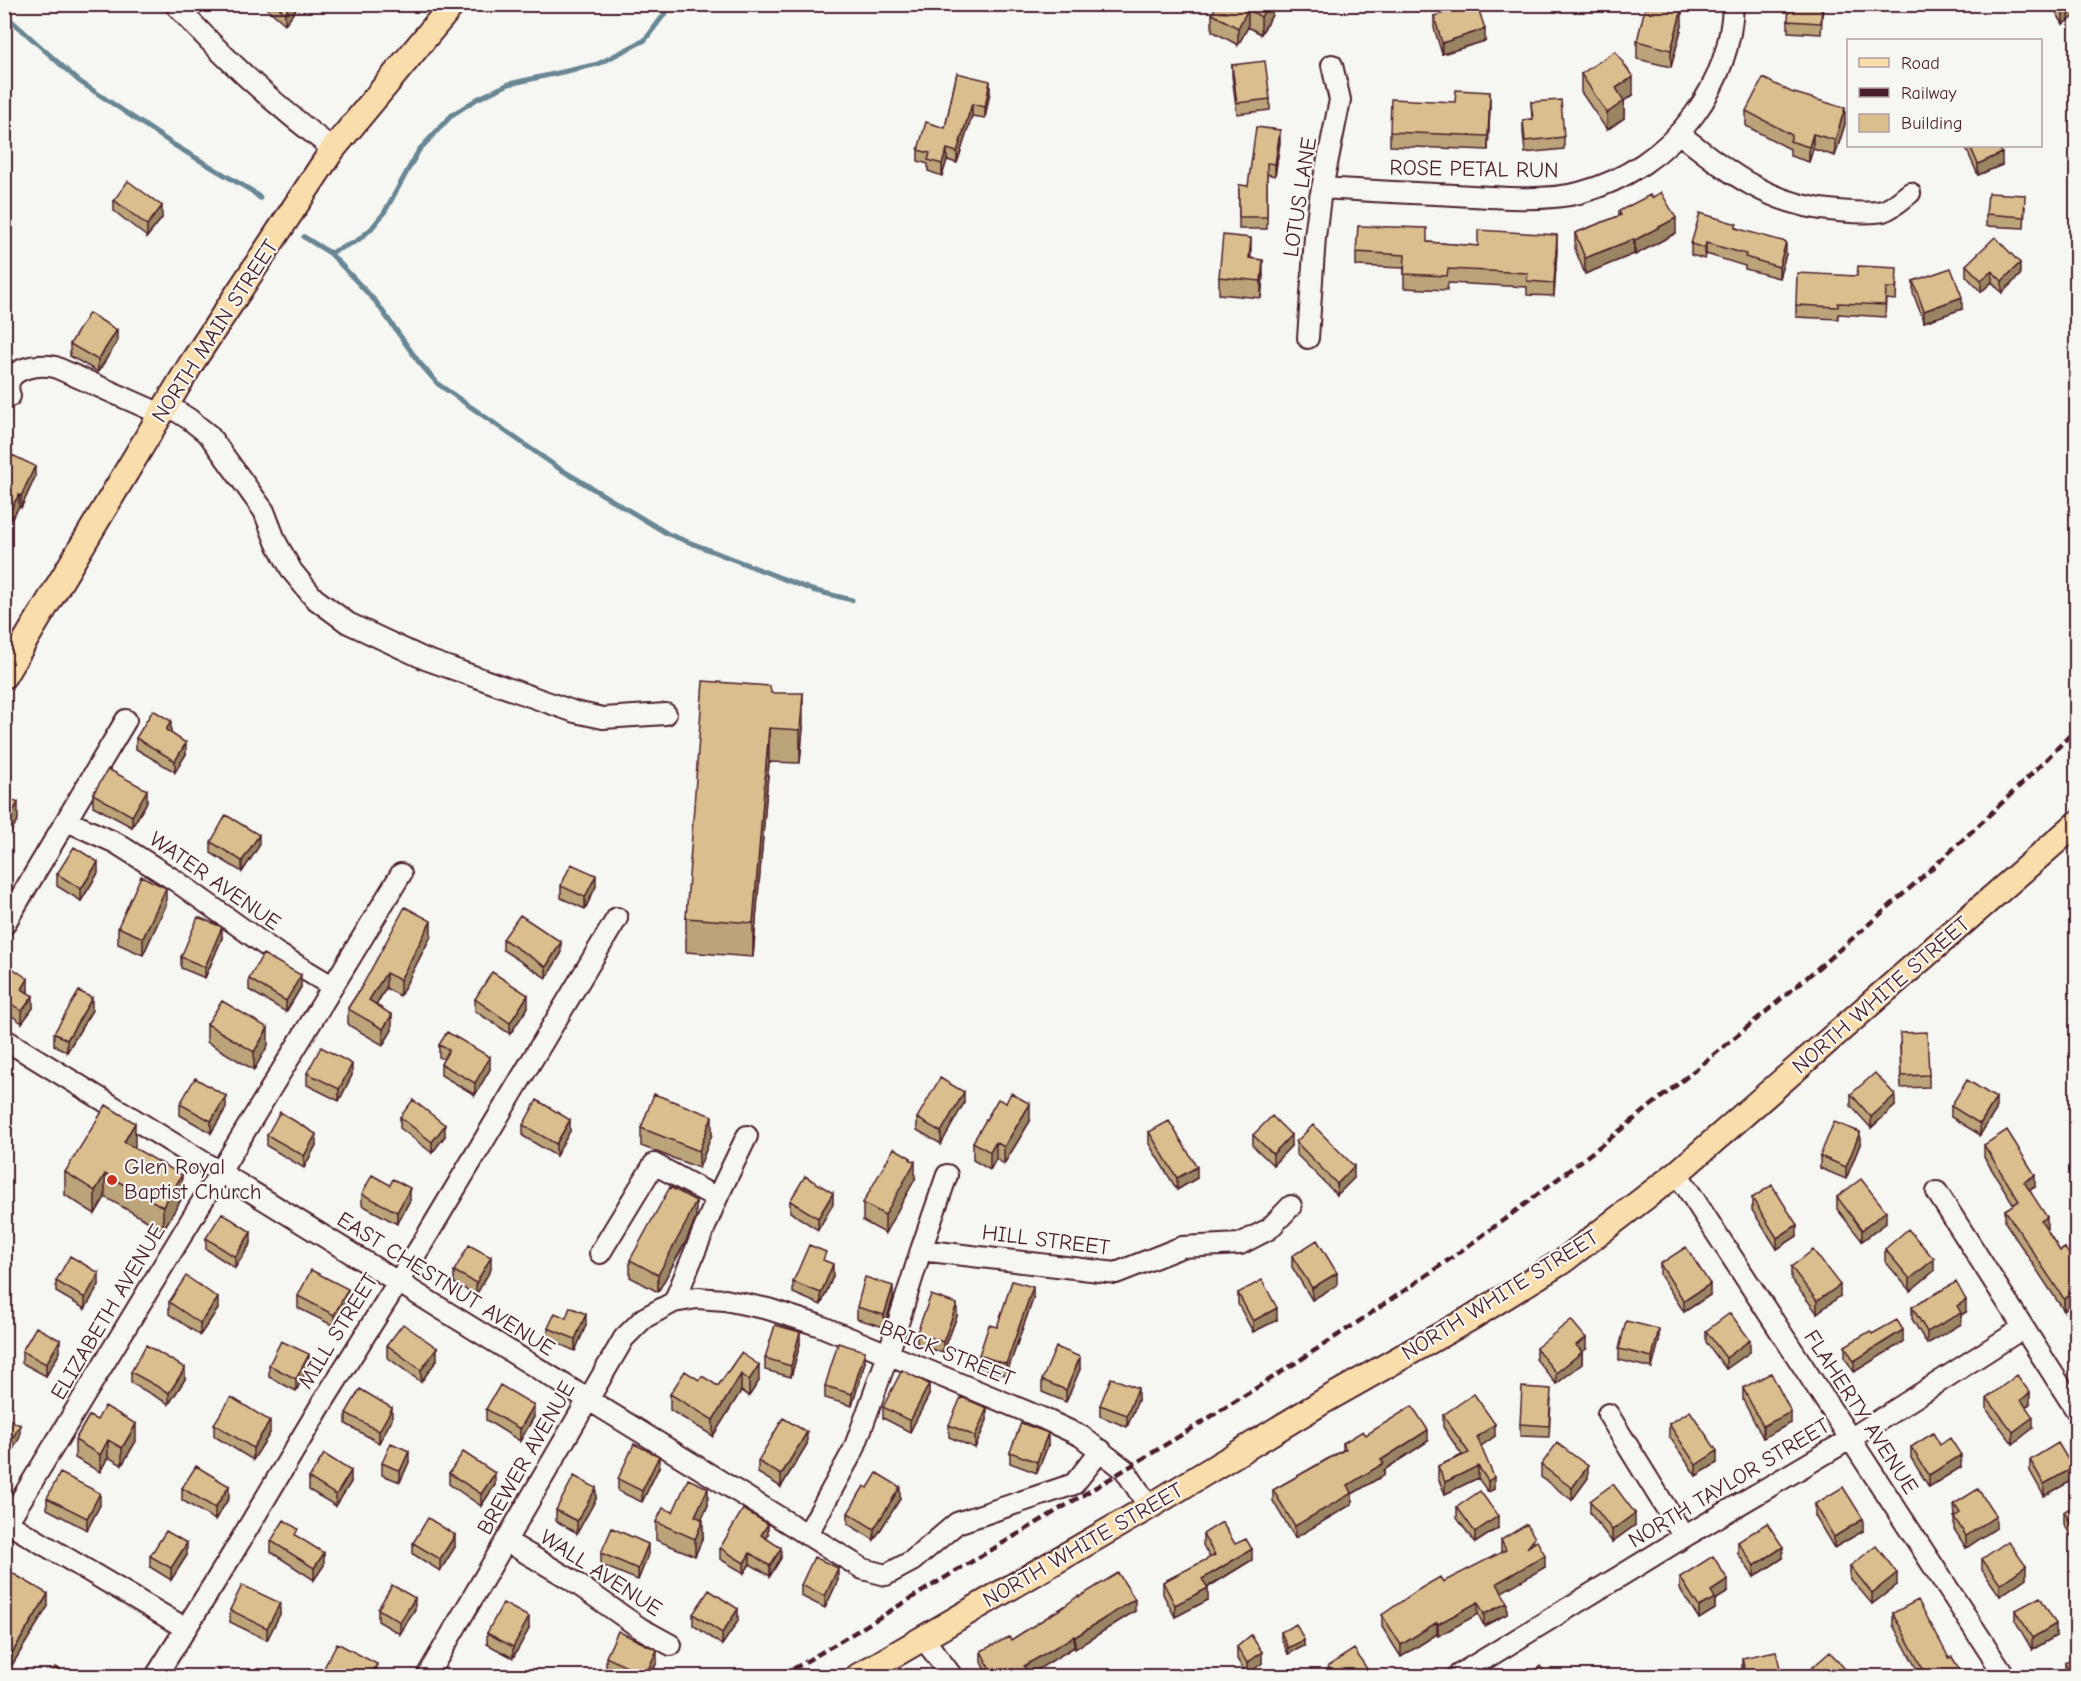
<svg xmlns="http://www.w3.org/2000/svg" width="2081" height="1681" font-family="'Comic Neue',sans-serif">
<rect width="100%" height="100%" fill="#f6f6f2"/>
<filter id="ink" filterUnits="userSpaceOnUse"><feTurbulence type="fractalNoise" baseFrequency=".0167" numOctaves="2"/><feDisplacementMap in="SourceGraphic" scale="12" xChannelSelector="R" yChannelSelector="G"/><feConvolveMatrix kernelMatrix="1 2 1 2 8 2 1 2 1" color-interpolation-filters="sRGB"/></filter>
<g filter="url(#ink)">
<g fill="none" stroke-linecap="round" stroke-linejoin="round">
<path stroke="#688693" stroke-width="5" d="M 4,14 L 79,81 L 174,145 L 252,191 L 260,198
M 304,237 L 330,253 L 376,302 L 418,361 L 438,384 L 557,467 L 668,534 L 812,590 L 852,600
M 330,253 L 357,241 L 371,229 L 384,213 L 419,150 L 452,115 L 477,99 L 509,84 L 598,64 L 645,40 L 672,4"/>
<g stroke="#4a1f2b" stroke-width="24">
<path id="minor" d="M 175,4 C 223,58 276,106 333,149
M 1680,134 C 1730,174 1772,206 1838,211 C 1852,212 1869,214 1883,211 C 1893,208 1902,199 1910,193
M 1323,188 C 1367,191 1412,193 1456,195 C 1493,197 1543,202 1579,193 C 1625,181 1666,153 1694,115 C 1718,83 1732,44 1733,4
M 1308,338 L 1315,237 L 1320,198 L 1340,100 L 1332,65
M 10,396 C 0,369 36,363 55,367 L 161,414
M 167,405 L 189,419 L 209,435 L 264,511 L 276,542 L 292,571 L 314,598 L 348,623 L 425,659 L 575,712 L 603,718 L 666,714
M 67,821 L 116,843 L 176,881 L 275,952 L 332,986
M 4,925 L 126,720
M 4,1039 L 863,1569 L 886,1575 L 912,1561 L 957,1523 L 1074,1484 L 1101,1450
M 1677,1173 L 2005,1676
M 1937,1192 L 2076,1410
M 921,1250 L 1116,1273 L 1182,1247 L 1240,1244 L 1269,1229 L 1291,1206
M 600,1253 L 654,1164 L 717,1198
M 674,1302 L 717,1198 L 747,1136
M 1608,1414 L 1684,1537
M 4,1521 L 185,1628
M 4,1528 L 401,874
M 807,1535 L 854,1449 L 888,1355 L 921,1250 L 947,1175
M 506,1541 L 570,1579 L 640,1628 L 671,1645
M 923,1638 L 952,1676
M 156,1676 L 230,1558 L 321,1405 L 422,1244 L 617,918
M 427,1676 L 624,1338 L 644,1318 L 674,1302 L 697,1298 L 725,1300 L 768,1309 L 818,1325 L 1042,1418 L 1081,1436 L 1125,1470 L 1149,1507
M 1457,1676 L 1684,1537 L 1850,1439 L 2023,1328"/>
</g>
<g stroke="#4a1f2b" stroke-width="28">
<path id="major" d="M 4,676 L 191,364 L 333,149 L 453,4
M 858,1676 L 1149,1507 L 1324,1401 L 1469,1319 L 1563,1261 L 1677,1173 L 2076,824"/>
</g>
<use href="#minor" stroke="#f6f6f2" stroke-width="20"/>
<use href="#major" stroke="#f9deab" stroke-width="24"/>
<path stroke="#4a1f2b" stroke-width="4.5" stroke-dasharray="9 4.5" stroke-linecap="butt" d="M 781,1676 C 842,1641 901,1604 961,1568 C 1114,1477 1267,1385 1414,1284 C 1520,1211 1622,1130 1722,1048 C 1846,946 1964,845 2076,729"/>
</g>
<path fill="#bba37a" stroke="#4a1f2b" stroke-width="1.5" d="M 262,4 L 300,4 L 285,24 Z
M 1272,4 L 1272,15 L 1261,34 L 1248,27 L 1238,45 L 1212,31 L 1212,14 Z
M 1428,4 L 1442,4 L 1433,11 Z
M 1823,4 L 1821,34 L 1788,32 L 1788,21 Z
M 2051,4 L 2076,4 L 2063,24 Z
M 1434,16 L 1485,41 L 1442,54 L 1434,28 Z
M 1682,26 L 1671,67 L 1637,59 L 1637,41 Z
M 1232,65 L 1270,99 L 1270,110 L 1237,114 L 1232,76 Z
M 957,73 L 990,92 L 985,118 L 972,116 L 957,163 L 947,160 L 942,176 L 928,171 L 928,164 L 918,161 L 918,150 L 945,128 Z
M 1581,74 L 1633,95 L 1624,100 L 1624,118 L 1607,130 L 1581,92 Z
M 1531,102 L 1564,137 L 1564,149 L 1525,153 L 1523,132 L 1523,120 L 1532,119 Z
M 1490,106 L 1488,150 L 1390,146 L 1390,132 Z
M 1746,111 L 1845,124 L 1835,156 L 1813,149 L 1809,162 L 1790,156 L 1790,149 L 1746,126 Z
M 1280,142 L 1275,176 L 1267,174 L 1267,229 L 1239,229 L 1239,185 L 1248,186 Z
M 1965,146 L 1998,146 L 2002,165 L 1978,175 Z
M 1652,198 L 1676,233 L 1635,255 L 1634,254 L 1585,274 L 1575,249 L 1575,233 L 1619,216 L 1619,211 Z
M 114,200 L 162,218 L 147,237 L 114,211 Z
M 2025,207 L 2024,228 L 1986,226 L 1986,214 Z
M 1737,228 L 1786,254 L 1779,278 L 1745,269 L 1745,266 L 1706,254 L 1705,259 L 1691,255 L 1691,244 Z
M 1427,242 L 1478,246 L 1557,249 L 1554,296 L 1527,295 L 1527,287 L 1448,283 L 1447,290 L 1404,288 L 1404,268 L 1356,266 L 1356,252 Z
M 1251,258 L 1263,277 L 1261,298 L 1219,294 L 1219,277 Z
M 1966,265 L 2020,275 L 2002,293 L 1992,282 L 1981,292 L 1966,276 Z
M 1897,280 L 1896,300 L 1886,299 L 1885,317 L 1838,314 L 1838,319 L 1796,317 L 1796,305 Z
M 1913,281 L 1962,309 L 1924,322 L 1913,293 Z
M 117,342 L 98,372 L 70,356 L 70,344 Z
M 4,472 L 35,477 L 21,508 L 19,507 Z
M 771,693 L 803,727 L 800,763 L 769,762 L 753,957 L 686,952 L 686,918 Z
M 171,733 L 186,754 L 175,772 L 136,749 L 136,738 Z
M 93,794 L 147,802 L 132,827 L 93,806 Z
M 211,842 L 259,846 L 242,872 L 211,853 Z
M 98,873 L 81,901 L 57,886 L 57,874 Z
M 561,886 L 596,886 L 585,909 L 561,898 Z
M 166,905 L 143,955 L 118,944 L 118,927 Z
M 431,936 L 400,996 L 386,988 L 376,1005 L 392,1030 L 383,1045 L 350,1026 L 348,1023 L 348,1008 L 361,988 Z
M 222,938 L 205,978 L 181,968 L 181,957 Z
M 503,939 L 561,954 L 546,978 L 503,950 Z
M 5,963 L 28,991 L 27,992 L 33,1008 L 22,1023 L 4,1010 Z
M 249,979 L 301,987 L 286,1012 L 249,990 Z
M 475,999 L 528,1007 L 510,1034 L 475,1011 Z
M 92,1010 L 67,1052 L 54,1045 L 54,1033 Z
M 207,1024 L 268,1045 L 254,1070 L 207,1042 Z
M 1900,1044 L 1929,1075 L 1929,1087 L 1901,1088 Z
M 439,1045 L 490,1069 L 475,1095 L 441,1075 L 441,1064 L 444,1059 L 439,1057 Z
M 307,1073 L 352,1075 L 339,1101 L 307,1085 Z
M 1851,1094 L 1895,1106 L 1871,1128 L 1851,1106 Z
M 964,1103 L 941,1144 L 917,1130 L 917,1118 Z
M 180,1104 L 226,1108 L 211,1133 L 180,1115 Z
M 1951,1106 L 1996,1110 L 1980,1135 L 1951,1117 Z
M 400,1117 L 445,1136 L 432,1153 L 400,1128 Z
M 1030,1121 L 1004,1164 L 996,1159 L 990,1170 L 973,1160 L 973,1142 Z
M 523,1125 L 570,1131 L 556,1156 L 523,1136 Z
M 641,1128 L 712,1134 L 699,1168 L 641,1146 Z
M 1149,1132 L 1197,1178 L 1177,1190 L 1149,1144 Z
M 267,1135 L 316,1145 L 304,1168 L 267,1146 Z
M 1253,1135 L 1291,1146 L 1273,1165 L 1253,1146 Z
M 1296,1142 L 1354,1178 L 1337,1195 L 1296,1154 Z
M 1860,1144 L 1846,1179 L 1820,1168 L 1820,1156 Z
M 1984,1145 L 2035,1187 L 2030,1190 L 2047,1228 L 2046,1229 L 2060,1251 L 2065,1248 L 2064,1311 L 2005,1222 L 2005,1210 L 2014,1205 L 1984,1157 Z
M 135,1146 L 134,1147 L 182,1198 L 163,1230 L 105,1197 L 95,1214 L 65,1195 L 65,1172 Z
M 915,1179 L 885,1233 L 863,1221 L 863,1203 Z
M 362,1194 L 410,1200 L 397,1224 L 362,1205 Z
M 1837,1197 L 1886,1223 L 1862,1241 L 1837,1209 Z
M 1752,1198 L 1797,1236 L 1777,1249 L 1752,1210 Z
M 790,1201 L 833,1204 L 818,1230 L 790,1212 Z
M 696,1218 L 686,1241 L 658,1292 L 630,1277 L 630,1260 Z
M 206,1238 L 251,1243 L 235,1268 L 206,1249 Z
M 1885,1249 L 1934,1271 L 1910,1291 L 1885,1261 Z
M 1292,1256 L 1337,1285 L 1312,1300 L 1292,1267 Z
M 826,1261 L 833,1276 L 821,1305 L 793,1293 L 793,1282 Z
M 1660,1264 L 1710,1295 L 1684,1312 L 1660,1275 Z
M 1791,1267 L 1840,1296 L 1817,1313 L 1791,1279 Z
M 491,1269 L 476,1295 L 454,1283 L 454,1271 Z
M 56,1281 L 99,1285 L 85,1309 L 56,1292 Z
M 1238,1293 L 1277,1320 L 1253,1332 L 1238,1304 Z
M 298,1296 L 348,1301 L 334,1326 L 298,1308 Z
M 893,1298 L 884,1327 L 857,1319 L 857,1307 Z
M 1033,1299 L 1006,1375 L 979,1367 L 979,1355 L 997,1327 Z
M 169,1302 L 218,1309 L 200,1335 L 169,1314 Z
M 1912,1307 L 1966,1312 L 1961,1315 L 1961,1324 L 1927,1344 L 1912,1319 Z
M 957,1316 L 943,1353 L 917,1344 L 917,1332 Z
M 586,1325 L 575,1351 L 548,1339 L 548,1328 Z
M 1706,1331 L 1750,1352 L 1726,1369 L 1706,1342 Z
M 1872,1334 L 1903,1342 L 1854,1372 L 1845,1358 L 1845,1346 Z
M 1659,1341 L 1652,1368 L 1619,1360 L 1619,1349 Z
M 800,1344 L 791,1377 L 765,1370 L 765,1358 Z
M 387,1345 L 437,1360 L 421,1382 L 387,1357 Z
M 1536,1348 L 1586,1349 L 1582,1352 L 1582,1364 L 1556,1384 L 1536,1359 Z
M 22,1351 L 60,1352 L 46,1376 L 22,1363 Z
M 741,1353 L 759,1381 L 749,1396 L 741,1391 L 713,1436 L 670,1410 L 670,1394 L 699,1380 L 718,1386 Z
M 865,1362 L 852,1406 L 825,1398 L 825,1386 Z
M 269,1365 L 309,1366 L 296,1391 L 269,1377 Z
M 1080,1369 L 1066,1402 L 1042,1392 L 1042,1380 Z
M 131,1372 L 185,1379 L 169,1404 L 131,1383 Z
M 1743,1388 L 1791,1423 L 1763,1438 L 1743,1400 Z
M 929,1395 L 910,1432 L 883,1418 L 883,1407 Z
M 1987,1398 L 2030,1404 L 2026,1407 L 2033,1428 L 2013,1444 L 1987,1410 Z
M 1138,1400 L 1127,1427 L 1100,1416 L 1100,1405 Z
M 1551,1400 L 1549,1437 L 1520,1436 L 1520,1424 Z
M 486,1409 L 534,1417 L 520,1441 L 486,1420 Z
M 346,1413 L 392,1419 L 379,1443 L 346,1424 Z
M 1443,1415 L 1495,1436 L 1480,1446 L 1494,1489 L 1488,1492 L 1478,1478 L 1445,1494 L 1438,1478 L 1438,1466 L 1462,1455 L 1443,1427 Z
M 89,1416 L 136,1441 L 122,1465 L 108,1457 L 100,1472 L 75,1458 L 75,1440 Z
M 987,1420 L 975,1448 L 949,1437 L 949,1425 Z
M 214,1424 L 270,1433 L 253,1460 L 214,1436 Z
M 1669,1424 L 1717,1463 L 1696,1476 L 1669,1436 Z
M 1366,1435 L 1428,1441 L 1384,1470 L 1384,1475 L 1352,1494 L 1352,1504 L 1295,1538 L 1273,1501 L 1273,1490 L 1343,1450 L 1343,1443 Z
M 807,1444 L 781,1487 L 758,1473 L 758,1461 Z
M 1048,1445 L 1037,1473 L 1010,1463 L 1010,1452 Z
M 1940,1445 L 1961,1467 L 1929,1487 L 1911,1458 L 1911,1447 Z
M 2030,1460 L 2073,1480 L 2044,1496 L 2030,1471 Z
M 409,1462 L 400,1482 L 382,1475 L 382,1463 Z
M 1541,1465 L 1588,1478 L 1572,1500 L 1541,1477 Z
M 659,1467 L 642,1502 L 618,1491 L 618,1479 Z
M 449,1473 L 495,1485 L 481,1506 L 449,1484 Z
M 309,1478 L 351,1482 L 336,1506 L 309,1490 Z
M 182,1488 L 229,1498 L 215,1520 L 182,1500 Z
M 868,1488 L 900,1499 L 874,1540 L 848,1524 L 848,1513 Z
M 47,1498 L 100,1505 L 87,1530 L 47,1509 Z
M 596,1499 L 577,1533 L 556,1521 L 556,1510 Z
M 1590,1501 L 1635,1525 L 1612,1542 L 1590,1513 Z
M 1815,1504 L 1863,1531 L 1834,1548 L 1815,1516 Z
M 1954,1504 L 1996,1528 L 1966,1548 L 1954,1529 L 1954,1517 L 1955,1517 Z
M 2076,1504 L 2076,1544 L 2064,1524 L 2064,1512 Z
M 708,1505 L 702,1519 L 703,1537 L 695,1556 L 656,1540 L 656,1522 L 673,1512 Z
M 1457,1507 L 1498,1528 L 1475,1543 L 1457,1518 Z
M 768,1534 L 765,1538 L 781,1558 L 770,1576 L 750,1564 L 744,1573 L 720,1559 L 720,1548 Z
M 1203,1534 L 1235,1544 L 1252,1560 L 1207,1588 L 1208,1600 L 1175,1617 L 1163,1594 L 1163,1582 L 1210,1558 L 1203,1545 Z
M 298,1537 L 324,1565 L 314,1580 L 271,1552 L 271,1541 Z
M 1501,1540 L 1535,1542 L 1545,1567 L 1501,1592 L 1507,1614 L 1484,1626 L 1478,1614 L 1438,1636 L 1437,1634 L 1401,1657 L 1382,1627 L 1382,1615 L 1501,1553 Z
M 1738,1542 L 1783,1558 L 1754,1577 L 1738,1554 Z
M 413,1543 L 455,1547 L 440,1571 L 413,1554 Z
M 601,1553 L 648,1555 L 638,1580 L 601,1565 Z
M 187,1555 L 171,1580 L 150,1567 L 150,1556 Z
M 1982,1559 L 2026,1578 L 2000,1596 L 1982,1570 Z
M 1850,1566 L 1897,1585 L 1872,1604 L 1850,1578 Z
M 1680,1577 L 1728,1592 L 1715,1600 L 1715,1609 L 1699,1619 L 1680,1589 Z
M 838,1580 L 825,1608 L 801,1596 L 801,1585 Z
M 4,1586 L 48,1606 L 9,1670 L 4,1667 Z
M 1079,1597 L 1135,1611 L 1075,1649 L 1074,1647 L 1028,1675 L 1029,1677 L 988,1677 L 981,1662 L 981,1651 L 1011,1640 Z
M 378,1609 L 415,1609 L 400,1634 L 378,1621 Z
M 230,1610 L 280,1614 L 267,1640 L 230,1622 Z
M 2016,1610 L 2056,1636 L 2032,1650 L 2016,1622 Z
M 1893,1613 L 1949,1658 L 1964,1677 L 1921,1677 L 1893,1625 Z
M 693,1614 L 738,1621 L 722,1645 L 693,1625 Z
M 529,1629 L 513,1658 L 487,1644 L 487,1633 Z
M 1281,1632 L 1304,1646 L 1288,1654 L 1281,1638 Z
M 1237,1647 L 1262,1663 L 1247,1675 L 1237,1659 Z
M 606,1657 L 657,1662 L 650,1677 L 622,1677 L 606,1669 Z
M 1742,1658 L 1782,1677 L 1744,1677 L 1742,1670 Z
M 2065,1662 L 2076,1677 L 2065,1675 Z
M 324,1668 L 377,1675 L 376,1677 L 324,1677 Z"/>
<path fill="#998563" stroke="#4a1f2b" stroke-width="1.5" d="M 291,4 L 300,4 L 285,24 L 285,13 Z
M 1268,4 L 1272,4 L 1272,15 L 1261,34 L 1261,17 Z
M 1433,4 L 1442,4 L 1433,11 Z
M 2076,4 L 2076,16 L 2063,24 L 2063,12 Z
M 1248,9 L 1248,27 L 1238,45 L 1238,28 Z
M 1682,9 L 1682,26 L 1671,67 L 1671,50 Z
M 1485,29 L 1485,41 L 1442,54 L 1442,43 Z
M 1633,77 L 1633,95 L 1616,106 L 1616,88 Z
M 990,81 L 990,92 L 985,118 L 985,107 Z
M 1490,92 L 1490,106 L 1488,150 L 1488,136 Z
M 1624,101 L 1624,118 L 1607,130 L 1607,113 Z
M 972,104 L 972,116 L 957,163 L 957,152 Z
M 1845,108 L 1845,124 L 1835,156 L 1835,140 Z
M 1280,130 L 1280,142 L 1275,176 L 1275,164 Z
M 1813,134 L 1813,149 L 1809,162 L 1809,147 Z
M 947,149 L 947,160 L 942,176 L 942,164 Z
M 2002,153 L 2002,165 L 1978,175 L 1978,164 Z
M 162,206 L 162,218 L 147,237 L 147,225 Z
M 1676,218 L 1676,233 L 1635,255 L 1635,240 Z
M 1557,235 L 1557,249 L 1554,296 L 1554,283 Z
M 1251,238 L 1251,255 L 1249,276 L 1249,258 Z
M 1634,239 L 1634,254 L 1585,274 L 1585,258 Z
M 1786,242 L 1786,254 L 1779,278 L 1779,267 Z
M 1706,243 L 1706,254 L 1705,259 L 1705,248 Z
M 1263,260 L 1263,277 L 1261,298 L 1261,281 Z
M 2020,263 L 2020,275 L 2002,293 L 2002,281 Z
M 1992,271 L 1992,282 L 1981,292 L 1981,280 Z
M 1962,297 L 1962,309 L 1924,322 L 1924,311 Z
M 117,330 L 117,342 L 98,372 L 98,360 Z
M 35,466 L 35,477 L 21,508 L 21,496 Z
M 19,495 L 19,507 L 4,531 L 4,519 Z
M 803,693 L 803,727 L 800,763 L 800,730 Z
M 171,721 L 171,733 L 166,742 L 166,730 Z
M 769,728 L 769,762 L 753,957 L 753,923 Z
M 186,743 L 186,754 L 175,772 L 175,761 Z
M 147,790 L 147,802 L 132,827 L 132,816 Z
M 18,803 L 18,820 L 4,843 L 4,826 Z
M 259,835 L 259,846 L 242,872 L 242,861 Z
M 98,862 L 98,873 L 81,901 L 81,889 Z
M 596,875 L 596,886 L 585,909 L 585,897 Z
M 166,888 L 166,905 L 143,955 L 143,938 Z
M 431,921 L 431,936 L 400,996 L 400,980 Z
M 222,927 L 222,938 L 205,978 L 205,967 Z
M 561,942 L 561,954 L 546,978 L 546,967 Z
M 386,973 L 386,988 L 369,1016 L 369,1000 Z
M 301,975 L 301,987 L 286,1012 L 286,1001 Z
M 28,979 L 28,991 L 22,1000 L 22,989 Z
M 528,995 L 528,1007 L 510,1034 L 510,1023 Z
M 33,996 L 33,1008 L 22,1023 L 22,1011 Z
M 92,998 L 92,1010 L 67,1052 L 67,1040 Z
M 392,1015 L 392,1030 L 383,1045 L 383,1029 Z
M 268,1028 L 268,1045 L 254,1070 L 254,1052 Z
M 490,1057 L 490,1069 L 475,1095 L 475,1083 Z
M 352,1064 L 352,1075 L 339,1101 L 339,1089 Z
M 964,1092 L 964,1103 L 941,1144 L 941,1132 Z
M 1895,1095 L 1895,1106 L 1871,1128 L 1871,1117 Z
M 226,1096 L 226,1108 L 211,1133 L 211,1121 Z
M 1996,1098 L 1996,1110 L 1980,1135 L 1980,1124 Z
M 1030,1104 L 1030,1121 L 1004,1164 L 1004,1147 Z
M 712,1116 L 712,1134 L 699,1168 L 699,1151 Z
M 570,1120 L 570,1131 L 556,1156 L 556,1144 Z
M 135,1123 L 135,1146 L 124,1165 L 124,1142 Z
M 445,1125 L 445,1136 L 432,1153 L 432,1142 Z
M 1860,1132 L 1860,1144 L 1846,1179 L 1846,1167 Z
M 316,1134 L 316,1145 L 304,1168 L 304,1156 Z
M 1291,1135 L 1291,1146 L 1273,1165 L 1273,1154 Z
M 996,1142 L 996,1159 L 990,1170 L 990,1152 Z
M 911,1158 L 911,1169 L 915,1162 L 915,1179 L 885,1233 L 885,1215 Z
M 1354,1166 L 1354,1178 L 1337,1195 L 1337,1184 Z
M 1197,1167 L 1197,1178 L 1177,1190 L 1177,1178 Z
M 105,1174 L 105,1197 L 95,1214 L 95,1191 Z
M 182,1175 L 182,1198 L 163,1230 L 163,1207 Z
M 2035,1175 L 2035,1187 L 2024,1193 L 2024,1182 Z
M 410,1188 L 410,1200 L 397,1224 L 397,1212 Z
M 833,1193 L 833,1204 L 818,1230 L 818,1218 Z
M 696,1201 L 696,1218 L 686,1241 L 658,1292 L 658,1275 Z
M 1886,1211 L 1886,1223 L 1862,1241 L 1862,1230 Z
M 2047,1217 L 2047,1228 L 2041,1233 L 2041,1221 Z
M 1797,1225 L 1797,1236 L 1777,1249 L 1777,1238 Z
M 251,1232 L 251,1243 L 235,1268 L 235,1257 Z
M 491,1257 L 491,1269 L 476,1295 L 476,1283 Z
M 1934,1259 L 1934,1271 L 1910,1291 L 1910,1279 Z
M 833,1264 L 833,1276 L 821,1305 L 821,1293 Z
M 99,1273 L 99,1285 L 85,1309 L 85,1298 Z
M 1337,1273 L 1337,1285 L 1312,1300 L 1312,1288 Z
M 1710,1284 L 1710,1295 L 1684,1312 L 1684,1301 Z
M 1840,1285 L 1840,1296 L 1817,1313 L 1817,1301 Z
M 893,1286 L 893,1298 L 884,1327 L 884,1315 Z
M 1033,1287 L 1033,1299 L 1006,1375 L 1006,1364 Z
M 348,1289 L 348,1301 L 334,1326 L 334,1315 Z
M 2076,1291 L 2076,1302 L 2064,1311 L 2064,1299 Z
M 218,1298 L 218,1309 L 200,1335 L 200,1323 Z
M 1966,1300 L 1966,1312 L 1961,1315 L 1961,1324 L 1927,1344 L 1927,1332 L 1957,1306 Z
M 957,1304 L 957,1316 L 943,1353 L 943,1342 Z
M 1277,1308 L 1277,1320 L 1253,1332 L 1253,1321 Z
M 586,1314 L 586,1325 L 575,1351 L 575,1339 Z
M 1659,1329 L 1659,1341 L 1652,1368 L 1652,1357 Z
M 1903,1330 L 1903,1342 L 1854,1372 L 1854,1361 Z
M 800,1332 L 800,1344 L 791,1377 L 791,1366 Z
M 1586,1338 L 1586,1349 L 1576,1357 L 1576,1345 Z
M 60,1340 L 60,1352 L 46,1376 L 46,1364 Z
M 1750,1340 L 1750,1352 L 1726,1369 L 1726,1358 Z
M 437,1348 L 437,1360 L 421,1382 L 421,1370 Z
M 865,1351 L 865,1362 L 852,1406 L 852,1394 Z
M 1582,1352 L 1582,1364 L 1556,1384 L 1556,1373 Z
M 309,1354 L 309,1366 L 296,1391 L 296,1379 Z
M 1080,1357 L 1080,1369 L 1066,1402 L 1066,1390 Z
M 759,1365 L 759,1381 L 749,1396 L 749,1380 Z
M 185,1368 L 185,1379 L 169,1404 L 169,1393 Z
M 741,1374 L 741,1391 L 713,1436 L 713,1420 Z
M 929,1384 L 929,1395 L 910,1432 L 910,1421 Z
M 1138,1388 L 1138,1400 L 1127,1427 L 1127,1415 Z
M 2030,1393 L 2030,1404 L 2021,1411 L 2021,1400 Z
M 534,1405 L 534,1417 L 520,1441 L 520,1429 Z
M 392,1408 L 392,1419 L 379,1443 L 379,1431 Z
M 987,1408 L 987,1420 L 975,1448 L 975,1436 Z
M 1791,1412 L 1791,1423 L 1763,1438 L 1763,1426 Z
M 2033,1417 L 2033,1428 L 2013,1444 L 2013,1432 Z
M 270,1421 L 270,1433 L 253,1460 L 253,1448 Z
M 136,1424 L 136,1441 L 122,1465 L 122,1448 Z
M 1495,1424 L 1495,1436 L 1477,1449 L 1477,1437 Z
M 20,1425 L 20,1437 L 4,1465 L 4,1453 Z
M 1428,1430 L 1428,1441 L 1384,1470 L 1384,1475 L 1352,1494 L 1352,1504 L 1295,1538 L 1295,1526 L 1381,1460 Z
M 807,1432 L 807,1444 L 781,1487 L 781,1475 Z
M 1048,1433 L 1048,1445 L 1037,1473 L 1037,1462 Z
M 108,1440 L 108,1457 L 100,1472 L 100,1455 Z
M 409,1451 L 409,1462 L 400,1482 L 400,1471 Z
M 1717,1451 L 1717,1463 L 1696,1476 L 1696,1465 Z
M 1961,1455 L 1961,1467 L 1929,1487 L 1929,1475 Z
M 659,1456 L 659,1467 L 642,1502 L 642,1491 Z
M 1478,1466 L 1478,1478 L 1445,1494 L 1445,1482 Z
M 1588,1466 L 1588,1478 L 1572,1500 L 1572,1488 Z
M 2073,1468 L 2073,1480 L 2044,1496 L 2044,1484 Z
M 351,1471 L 351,1482 L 336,1506 L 336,1495 Z
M 495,1473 L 495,1485 L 481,1506 L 481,1494 Z
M 1494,1477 L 1494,1489 L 1488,1492 L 1488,1481 Z
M 229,1486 L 229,1498 L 215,1520 L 215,1508 Z
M 900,1487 L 900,1499 L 874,1540 L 874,1529 Z
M 596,1488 L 596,1499 L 577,1533 L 577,1521 Z
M 708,1488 L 708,1505 L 695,1533 L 695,1516 Z
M 100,1493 L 100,1505 L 87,1530 L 87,1518 Z
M 1635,1513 L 1635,1525 L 1612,1542 L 1612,1530 Z
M 1498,1516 L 1498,1528 L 1475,1543 L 1475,1532 Z
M 1996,1516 L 1996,1528 L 1966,1548 L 1966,1536 Z
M 1863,1519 L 1863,1531 L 1834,1548 L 1834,1537 Z
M 703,1520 L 703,1537 L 695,1556 L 695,1539 Z
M 768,1524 L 768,1534 L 761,1546 L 761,1535 Z
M 455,1535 L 455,1547 L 440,1571 L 440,1559 Z
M 187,1543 L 187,1555 L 171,1580 L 171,1568 Z
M 648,1544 L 648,1555 L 638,1580 L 638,1569 Z
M 1783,1547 L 1783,1558 L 1754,1577 L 1754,1566 Z
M 781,1548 L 781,1558 L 770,1576 L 770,1566 Z
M 1252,1549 L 1252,1560 L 1202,1590 L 1202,1579 Z
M 324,1553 L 324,1565 L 314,1580 L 314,1568 Z
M 750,1553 L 750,1564 L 744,1573 L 744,1563 Z
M 1545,1555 L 1545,1567 L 1497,1595 L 1497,1583 Z
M 2026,1566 L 2026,1578 L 2000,1596 L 2000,1584 Z
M 838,1568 L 838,1580 L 825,1608 L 825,1596 Z
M 1897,1573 L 1897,1585 L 1872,1604 L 1872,1593 Z
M 1728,1580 L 1728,1592 L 1715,1600 L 1715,1609 L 1699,1619 L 1699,1607 L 1711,1591 Z
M 1208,1588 L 1208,1600 L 1175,1617 L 1175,1605 Z
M 48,1594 L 48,1606 L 9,1670 L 9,1658 Z
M 415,1598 L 415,1609 L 400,1634 L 400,1622 Z
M 1135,1599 L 1135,1611 L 1075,1649 L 1075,1637 Z
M 1478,1602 L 1478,1614 L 1438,1636 L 1438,1624 Z
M 280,1603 L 280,1614 L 267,1640 L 267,1628 Z
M 1507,1603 L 1507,1614 L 1484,1626 L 1484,1614 Z
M 738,1609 L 738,1621 L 722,1645 L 722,1633 Z
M 529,1617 L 529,1629 L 513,1658 L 513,1647 Z
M 1437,1622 L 1437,1634 L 1401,1657 L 1401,1645 Z
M 2056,1624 L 2056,1636 L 2032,1650 L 2032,1638 Z
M 1074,1636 L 1074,1647 L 1026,1677 L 1024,1666 Z
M 1304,1640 L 1304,1646 L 1288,1654 L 1288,1648 Z
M 657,1650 L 657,1662 L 650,1677 L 645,1677 Z
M 1262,1652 L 1262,1663 L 1247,1675 L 1247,1663 Z
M 377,1664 L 376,1677 L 370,1677 Z"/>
<path fill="#dabe8e" stroke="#4a1f2b" stroke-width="1.5" d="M 275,4 L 291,4 L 285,13 Z
M 1217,4 L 1268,4 L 1261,17 L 1248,9 L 1238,28 L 1212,14 Z
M 1474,4 L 1477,4 L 1485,29 L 1442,43 L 1434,16 Z
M 1646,4 L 1666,4 L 1682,9 L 1671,50 L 1637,41 Z
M 1789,4 L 1822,4 L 1821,23 L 1788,21 Z
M 2058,4 L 2076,4 L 2063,12 Z
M 1615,51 L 1633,77 L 1616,88 L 1624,101 L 1607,113 L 1581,74 Z
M 1265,61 L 1270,99 L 1237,103 L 1232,65 Z
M 957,73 L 990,81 L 985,107 L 972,104 L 957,152 L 947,149 L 942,164 L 928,160 L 930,153 L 918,150 L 926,122 L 945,128 Z
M 1763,78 L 1791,92 L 1845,108 L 1835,140 L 1813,134 L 1809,147 L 1790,141 L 1792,135 L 1746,111 Z
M 1456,90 L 1490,92 L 1488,136 L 1390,132 L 1391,99 L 1455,102 Z
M 1561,100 L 1564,137 L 1525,141 L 1523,120 L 1533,119 L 1531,102 Z
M 1256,127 L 1280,130 L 1275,164 L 1267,163 L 1267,217 L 1239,217 L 1239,185 L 1248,186 Z
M 1970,146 L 1998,146 L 2002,153 L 1978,164 Z
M 128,181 L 162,206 L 147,225 L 114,200 Z
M 1661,192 L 1676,218 L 1635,240 L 1634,239 L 1585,258 L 1575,233 L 1621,215 L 1619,211 L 1650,195 L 1652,198 Z
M 1988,193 L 2025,195 L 2024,217 L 1986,214 Z
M 1700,213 L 1737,224 L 1735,228 L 1786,242 L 1779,267 L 1745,257 L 1746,254 L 1706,243 L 1705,248 L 1691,244 Z
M 1358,226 L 1427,228 L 1427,242 L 1478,246 L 1478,230 L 1557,235 L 1554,283 L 1527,281 L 1528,273 L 1448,269 L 1447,276 L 1404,274 L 1405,255 L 1356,252 Z
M 1223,235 L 1251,238 L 1249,258 L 1263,260 L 1261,281 L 1219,277 Z
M 1995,237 L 2020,263 L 2002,281 L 1992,271 L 1981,280 L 1966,265 Z
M 1858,266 L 1897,268 L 1896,288 L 1886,288 L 1885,305 L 1838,303 L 1838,307 L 1796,305 L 1797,273 L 1857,276 Z
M 1951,268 L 1962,297 L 1924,311 L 1913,281 Z
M 89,313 L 117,330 L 98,360 L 70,344 Z
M 12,455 L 35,466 L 21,496 L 19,495 L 4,519 L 4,472 Z
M 703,681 L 770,686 L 771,693 L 803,693 L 800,730 L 769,728 L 753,923 L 686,918 Z
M 153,710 L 171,721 L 166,730 L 186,743 L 175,761 L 136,738 Z
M 108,769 L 147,790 L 132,816 L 93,794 Z
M 4,795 L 18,803 L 4,826 Z
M 226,815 L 259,835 L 242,861 L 211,842 Z
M 74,847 L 98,862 L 81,889 L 57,874 Z
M 571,864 L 596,875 L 585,897 L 561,886 Z
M 141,876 L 166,888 L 143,938 L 118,927 Z
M 405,907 L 431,921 L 400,980 L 386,973 L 369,1000 L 392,1015 L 383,1029 L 350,1010 L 348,1008 L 361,988 Z
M 520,915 L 561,942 L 546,967 L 503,939 Z
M 198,917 L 222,927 L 205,967 L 181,957 Z
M 263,954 L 301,975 L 286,1001 L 249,979 Z
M 5,963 L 28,979 L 22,989 L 33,996 L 22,1011 L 4,999 Z
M 492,972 L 528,995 L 510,1023 L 475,999 Z
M 79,991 L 92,998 L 67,1040 L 54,1033 Z
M 222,1001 L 268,1028 L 254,1052 L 207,1024 Z
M 447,1032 L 490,1057 L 475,1083 L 441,1064 L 449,1050 L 439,1045 Z
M 1927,1032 L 1929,1075 L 1901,1076 L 1900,1033 Z
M 321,1047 L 352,1064 L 339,1089 L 307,1073 Z
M 1875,1073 L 1895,1095 L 1871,1117 L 1851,1094 Z
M 195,1078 L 226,1096 L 211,1121 L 180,1104 Z
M 940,1078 L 964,1092 L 941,1132 L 917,1118 Z
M 1967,1080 L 1996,1098 L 1980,1124 L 1951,1106 Z
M 1011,1093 L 1030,1104 L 1004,1147 L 996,1142 L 990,1152 L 973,1142 L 998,1099 L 1006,1103 Z
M 654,1094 L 712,1116 L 699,1151 L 641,1128 Z
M 413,1100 L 445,1125 L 432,1142 L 400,1117 Z
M 537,1100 L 570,1120 L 556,1144 L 523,1125 Z
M 106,1105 L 135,1123 L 124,1142 L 182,1175 L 163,1207 L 105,1174 L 95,1191 L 65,1172 Z
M 280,1112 L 316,1134 L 304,1156 L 267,1135 Z
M 1272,1116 L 1291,1135 L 1273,1154 L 1253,1135 Z
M 1169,1121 L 1197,1167 L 1177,1178 L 1149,1132 Z
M 1834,1122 L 1860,1132 L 1846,1167 L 1820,1156 Z
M 1313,1125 L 1354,1166 L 1337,1184 L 1296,1142 Z
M 2007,1130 L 2035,1175 L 2024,1182 L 2047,1217 L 2041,1221 L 2060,1251 L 2065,1248 L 2076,1265 L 2076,1291 L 2064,1299 L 2005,1210 L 2019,1201 L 1984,1145 Z
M 894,1148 L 911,1158 L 910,1159 L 915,1162 L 885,1215 L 863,1203 Z
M 372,1175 L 390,1185 L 393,1179 L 410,1188 L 397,1212 L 362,1194 Z
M 805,1176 L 833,1193 L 818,1218 L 790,1201 Z
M 1861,1179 L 1886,1211 L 1862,1230 L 1837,1197 Z
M 1772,1185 L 1797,1225 L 1777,1238 L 1752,1198 Z
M 670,1187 L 696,1201 L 686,1223 L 658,1275 L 630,1260 Z
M 222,1213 L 251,1232 L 235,1257 L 206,1238 Z
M 1908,1229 L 1934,1259 L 1910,1279 L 1885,1249 Z
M 1317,1240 L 1337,1273 L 1312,1288 L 1292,1256 Z
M 469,1245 L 491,1257 L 476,1283 L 454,1271 Z
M 809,1245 L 826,1252 L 823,1260 L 833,1264 L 821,1293 L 793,1282 Z
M 1686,1247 L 1710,1284 L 1684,1301 L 1660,1264 Z
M 1813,1250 L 1840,1285 L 1817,1301 L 1791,1267 Z
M 70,1256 L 99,1273 L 85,1298 L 56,1281 Z
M 311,1270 L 348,1289 L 334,1315 L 298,1296 Z
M 186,1276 L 218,1298 L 200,1323 L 169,1302 Z
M 865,1277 L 893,1286 L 884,1315 L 857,1307 Z
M 1262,1280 L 1277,1308 L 1253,1321 L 1238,1293 Z
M 1012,1281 L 1033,1287 L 1006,1364 L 979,1355 L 989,1325 L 997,1327 Z
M 1956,1282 L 1966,1300 L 1957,1306 L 1961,1313 L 1927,1332 L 1912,1307 Z
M 931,1295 L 957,1304 L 943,1342 L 917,1332 Z
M 570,1307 L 586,1314 L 575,1339 L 548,1328 L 555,1313 L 566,1318 Z
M 1730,1313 L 1750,1340 L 1726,1358 L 1706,1331 Z
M 1571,1320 L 1586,1338 L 1576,1345 L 1582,1352 L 1556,1373 L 1536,1348 Z
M 1897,1320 L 1903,1330 L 1854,1361 L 1845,1346 L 1870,1331 L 1872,1334 Z
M 1626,1321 L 1659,1329 L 1652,1357 L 1619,1349 Z
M 403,1324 L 437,1348 L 421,1370 L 387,1345 Z
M 775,1325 L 800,1332 L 791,1366 L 765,1358 Z
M 36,1327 L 60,1340 L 46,1364 L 22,1351 Z
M 281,1341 L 309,1354 L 296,1379 L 269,1365 Z
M 838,1343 L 865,1351 L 852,1394 L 825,1386 Z
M 146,1345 L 185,1368 L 169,1393 L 131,1372 Z
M 1056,1347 L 1080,1357 L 1066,1390 L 1042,1380 Z
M 741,1353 L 759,1365 L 749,1380 L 741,1374 L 713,1420 L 670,1394 L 685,1371 L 699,1380 L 702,1376 L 718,1386 Z
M 902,1370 L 929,1384 L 910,1421 L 883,1407 Z
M 1771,1373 L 1791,1412 L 1763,1426 L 1743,1388 Z
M 2017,1375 L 2030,1393 L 2021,1400 L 2033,1417 L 2013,1432 L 1987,1398 Z
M 1111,1378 L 1138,1388 L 1127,1415 L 1100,1405 Z
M 500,1385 L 534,1405 L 520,1429 L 486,1409 Z
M 1522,1387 L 1551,1389 L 1549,1426 L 1520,1424 Z
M 360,1389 L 392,1408 L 379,1431 L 346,1413 Z
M 1474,1394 L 1495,1424 L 1477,1437 L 1494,1477 L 1488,1481 L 1478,1466 L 1445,1482 L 1438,1466 L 1469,1453 L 1443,1415 Z
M 231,1397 L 270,1421 L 253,1448 L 214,1424 Z
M 961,1397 L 987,1408 L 975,1436 L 949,1425 Z
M 105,1406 L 136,1424 L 122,1448 L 108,1440 L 100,1455 L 75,1440 L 89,1416 L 97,1420 Z
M 1412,1406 L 1428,1430 L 1381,1460 L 1384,1463 L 1348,1485 L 1352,1493 L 1295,1526 L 1273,1490 L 1346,1449 L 1343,1443 L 1363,1431 L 1366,1435 Z
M 1690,1411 L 1717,1451 L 1696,1465 L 1669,1424 Z
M 4,1417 L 20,1425 L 4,1453 Z
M 783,1418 L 807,1432 L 781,1475 L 758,1461 Z
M 1021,1423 L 1048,1433 L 1037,1462 L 1010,1452 Z
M 1933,1433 L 1940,1445 L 1950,1438 L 1961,1455 L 1929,1475 L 1911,1447 Z
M 391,1443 L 409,1451 L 400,1471 L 382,1463 Z
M 1557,1443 L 1588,1466 L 1572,1488 L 1541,1465 Z
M 2058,1443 L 2073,1468 L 2044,1484 L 2030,1460 Z
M 634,1444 L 659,1456 L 642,1491 L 618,1479 Z
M 463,1452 L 495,1473 L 481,1494 L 449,1473 Z
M 324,1454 L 351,1471 L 336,1495 L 309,1478 Z
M 196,1466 L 229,1486 L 215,1508 L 182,1488 Z
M 60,1473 L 100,1493 L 87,1518 L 47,1498 Z
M 877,1473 L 900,1487 L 874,1529 L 848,1513 L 864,1486 L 868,1488 Z
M 574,1476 L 596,1488 L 577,1521 L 556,1510 Z
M 688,1479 L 708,1488 L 695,1516 L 703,1520 L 695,1539 L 656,1522 L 663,1508 L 673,1512 Z
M 1613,1484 L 1635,1513 L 1612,1530 L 1590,1501 Z
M 1843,1487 L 1863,1519 L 1834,1537 L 1815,1504 Z
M 1978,1489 L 1996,1516 L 1966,1536 L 1954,1517 L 1960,1513 L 1954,1504 Z
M 1480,1491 L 1498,1516 L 1475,1532 L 1457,1507 Z
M 2076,1504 L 2076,1532 L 2064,1512 Z
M 743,1509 L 768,1524 L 761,1535 L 781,1548 L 770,1566 L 750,1553 L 744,1563 L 720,1548 Z
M 428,1518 L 455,1535 L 440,1559 L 413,1543 Z
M 284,1520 L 298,1529 L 295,1535 L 324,1553 L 314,1568 L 271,1541 Z
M 1222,1522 L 1235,1544 L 1246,1539 L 1252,1549 L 1202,1579 L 1208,1588 L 1175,1605 L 1163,1582 L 1215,1555 L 1203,1534 Z
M 1767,1523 L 1783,1547 L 1754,1566 L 1738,1542 Z
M 1527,1524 L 1535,1538 L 1527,1548 L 1537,1541 L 1545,1555 L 1497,1583 L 1507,1603 L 1484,1614 L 1478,1602 L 1438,1624 L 1437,1622 L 1401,1645 L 1382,1615 L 1418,1590 L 1440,1577 L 1443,1582 L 1506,1550 L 1501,1540 Z
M 612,1528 L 648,1544 L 638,1569 L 601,1553 Z
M 166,1531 L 187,1543 L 171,1568 L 150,1556 Z
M 2008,1541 L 2026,1566 L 2000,1584 L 1982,1559 Z
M 1876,1546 L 1897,1573 L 1872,1593 L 1850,1566 Z
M 1713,1556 L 1728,1580 L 1711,1591 L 1715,1598 L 1699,1607 L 1680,1577 Z
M 814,1557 L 838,1568 L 825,1596 L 801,1585 Z
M 12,1573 L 48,1594 L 9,1658 L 4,1656 L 4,1586 Z
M 1118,1573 L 1135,1599 L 1075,1637 L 1074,1636 L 1024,1666 L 1029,1677 L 994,1677 L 981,1651 L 1009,1637 L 1011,1640 L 1062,1608 L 1078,1596 L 1079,1597 Z
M 242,1585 L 280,1603 L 267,1628 L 230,1610 Z
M 392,1585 L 415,1598 L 400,1622 L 378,1609 Z
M 709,1590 L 738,1609 L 722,1633 L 693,1614 Z
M 2040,1597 L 2056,1624 L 2032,1638 L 2016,1610 Z
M 1918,1600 L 1949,1658 L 1952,1657 L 1964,1677 L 1928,1677 L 1920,1664 L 1893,1613 Z
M 503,1603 L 529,1617 L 513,1647 L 487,1633 Z
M 1296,1624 L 1304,1640 L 1288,1648 L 1281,1632 Z
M 618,1631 L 657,1650 L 645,1676 L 606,1657 Z
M 1251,1635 L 1262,1652 L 1247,1663 L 1237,1647 Z
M 337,1643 L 377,1664 L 370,1677 L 340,1677 L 324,1668 Z
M 1354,1649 L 1371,1675 L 1368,1677 L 1317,1677 L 1329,1668 L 1328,1666 Z
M 1776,1651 L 1782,1677 L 1746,1677 L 1742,1658 Z
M 1830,1652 L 1852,1677 L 1810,1677 L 1806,1673 Z
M 2076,1656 L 2076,1677 L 2063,1677 L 2070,1672 L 2065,1662 Z
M 1540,1666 L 1549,1677 L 1527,1677 Z
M 55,1667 L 71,1677 L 49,1677 Z
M 218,1669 L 231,1677 L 214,1677 Z"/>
</g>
<circle fill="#c8321e" stroke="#f6f6f2" stroke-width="2" cx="112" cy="1180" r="6"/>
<g text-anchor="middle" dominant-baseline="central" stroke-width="4.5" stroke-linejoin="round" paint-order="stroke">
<g font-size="22" fill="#4a1f2b" stroke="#f6f6f2">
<text transform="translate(1474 169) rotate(1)">ROSE PETAL RUN</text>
<text transform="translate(1300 197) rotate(-81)">LOTUS LANE</text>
<text transform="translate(215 331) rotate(-57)">NORTH MAIN STREET</text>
<text transform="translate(215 881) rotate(35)">WATER AVENUE</text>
<text transform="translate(1881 995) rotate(-41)">NORTH WHITE STREET</text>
<text transform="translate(1046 1240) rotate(7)">HILL STREET</text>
<text transform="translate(446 1284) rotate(32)">EAST CHESTNUT AVENUE</text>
<text transform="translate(1500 1295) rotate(-32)">NORTH WHITE STREET</text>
<text transform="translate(108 1312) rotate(-59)">ELIZABETH AVENUE</text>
<text transform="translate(338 1331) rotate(-58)">MILL STREET</text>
<text transform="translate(947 1353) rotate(22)">BRICK STREET</text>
<text transform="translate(1861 1412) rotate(57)">FLAHERTY AVENUE</text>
<text transform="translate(526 1458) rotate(-60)">BREWER AVENUE</text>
<text transform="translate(1729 1483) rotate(-31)">NORTH TAYLOR STREET</text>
<text transform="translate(1083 1545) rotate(-30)">NORTH WHITE STREET</text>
<text transform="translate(601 1573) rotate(33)">WALL AVENUE</text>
</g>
<g font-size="22" fill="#4a1f2b" stroke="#f6f6f2" text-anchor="start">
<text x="124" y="1167">Glen Royal<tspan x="124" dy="25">Baptist Church</tspan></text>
</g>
</g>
<rect width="2081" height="1681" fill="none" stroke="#f6f6f2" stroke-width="24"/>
<rect x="12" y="12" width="2057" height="1657" fill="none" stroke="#4a1f2b" stroke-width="2" filter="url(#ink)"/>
<rect x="1847" y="39" width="195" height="108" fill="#f6f6f2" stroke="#b1a0a2" stroke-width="1.5"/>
<rect x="1859" y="58" width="30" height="9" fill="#f9deab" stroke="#b1a0a2" stroke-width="1.5"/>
<text x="1901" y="69" font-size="18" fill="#4a1f2b">Road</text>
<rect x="1859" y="88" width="30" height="9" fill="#4a1f2b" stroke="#b1a0a2" stroke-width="1.5"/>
<text x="1901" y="99" font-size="18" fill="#4a1f2b">Railway</text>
<rect x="1859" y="114" width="30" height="18" fill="#dabe8e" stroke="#b1a0a2" stroke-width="1.5"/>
<text x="1901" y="129" font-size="18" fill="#4a1f2b">Building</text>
</svg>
